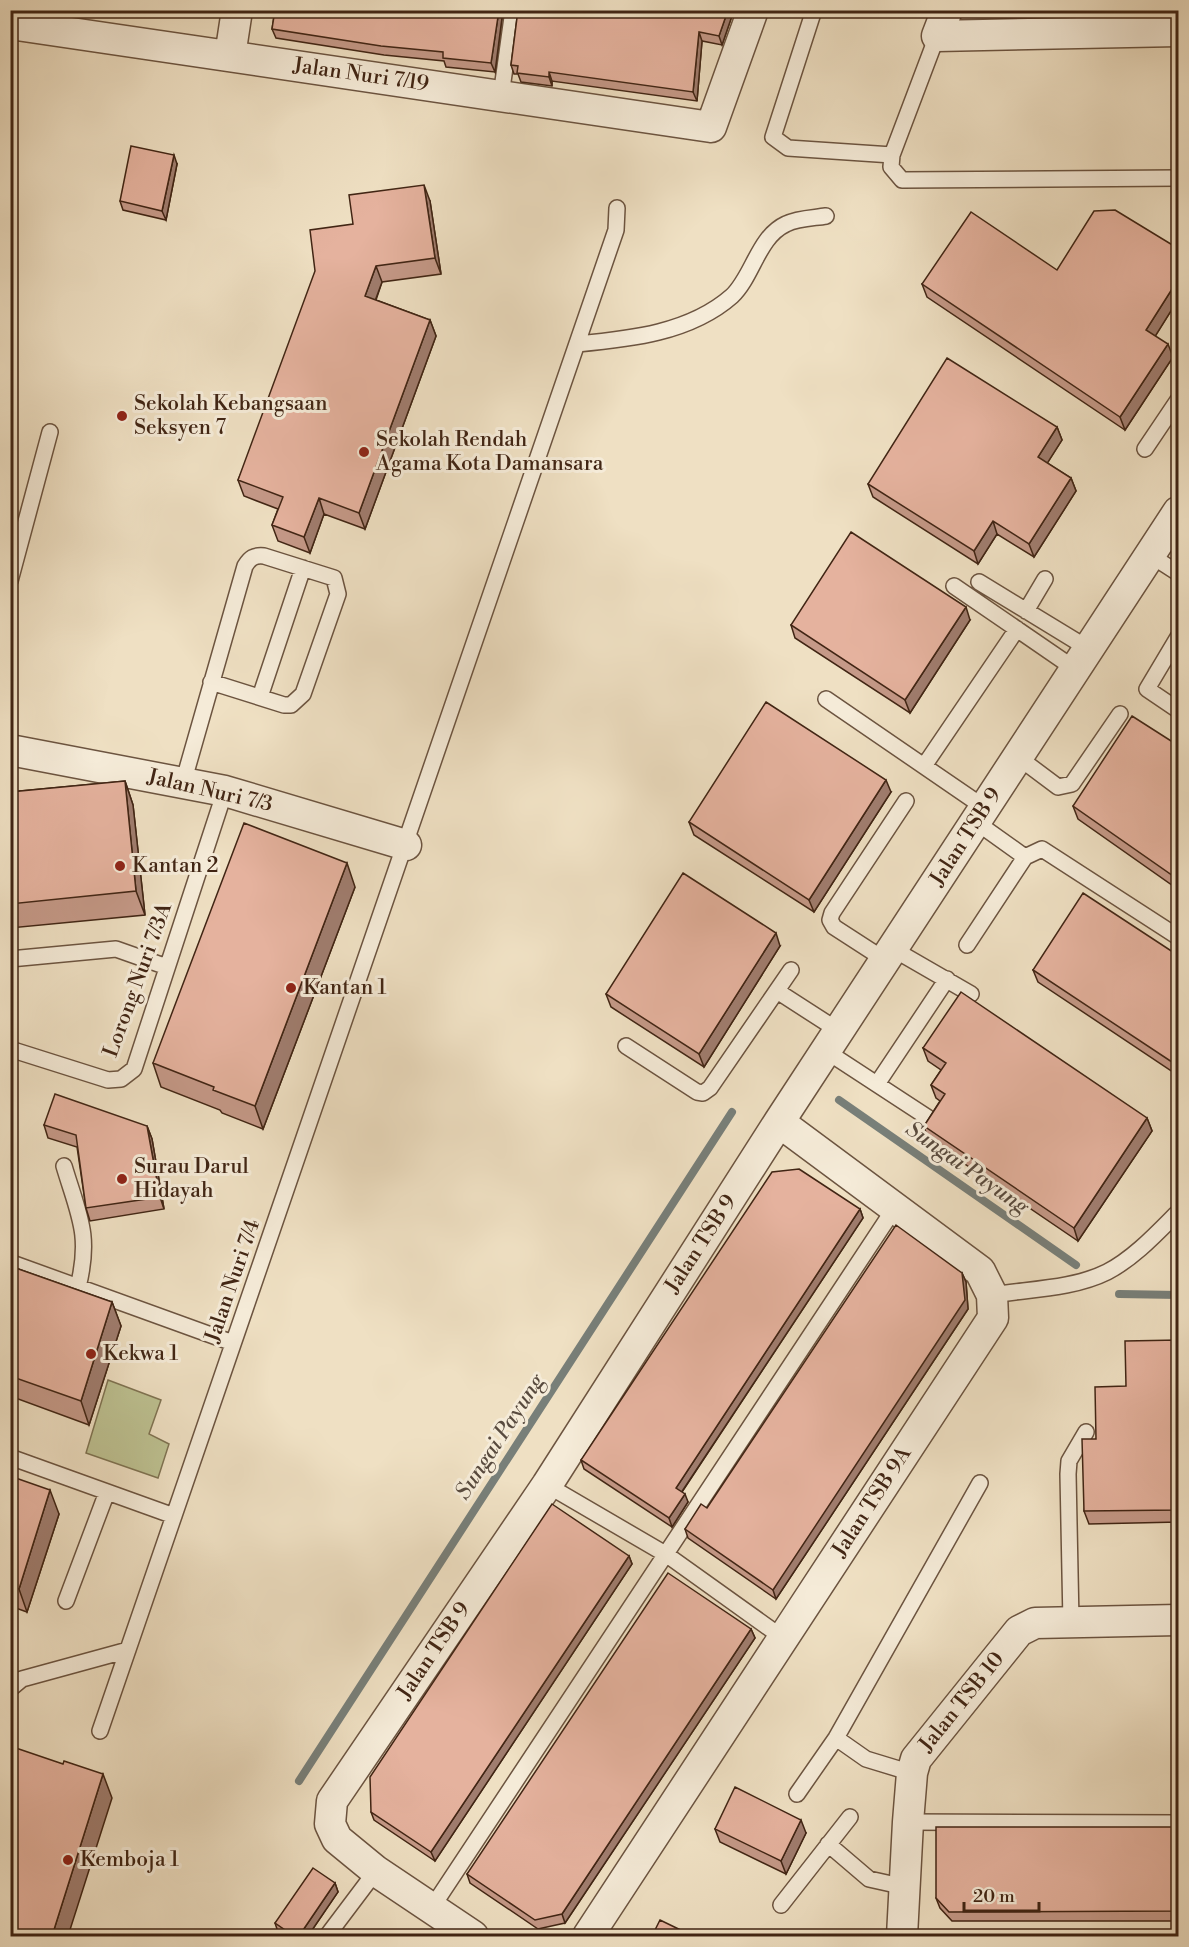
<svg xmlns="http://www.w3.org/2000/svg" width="1189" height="1947" font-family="'Libre Bodoni',serif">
<rect width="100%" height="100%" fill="#efe0c3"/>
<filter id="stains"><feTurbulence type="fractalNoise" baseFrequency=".00333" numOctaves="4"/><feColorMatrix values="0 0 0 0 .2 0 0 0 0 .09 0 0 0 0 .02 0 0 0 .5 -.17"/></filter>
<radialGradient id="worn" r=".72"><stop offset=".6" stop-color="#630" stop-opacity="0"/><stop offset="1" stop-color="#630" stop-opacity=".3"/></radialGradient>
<path fill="#bdc191" stroke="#7f7352" stroke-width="1.5" d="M 108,1380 L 161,1400 L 149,1434 L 169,1444 L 158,1478 L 86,1453 Z"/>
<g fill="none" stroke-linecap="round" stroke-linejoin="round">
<path stroke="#787f79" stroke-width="8" d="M 839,1100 L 1076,1265
M 1119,1294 L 1178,1295
M 299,1781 L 732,1112"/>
<g stroke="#6c5440" stroke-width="18">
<path id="service" d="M 814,10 L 773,137 L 788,148 L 892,155
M 937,36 L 892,155 L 891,167 L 902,180 L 1178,178
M 501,96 L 513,10
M 577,344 C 630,339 690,333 732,296 C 753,276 758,237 786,224 C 798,218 814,218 826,216
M 1145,449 L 1178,400
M 1150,555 L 1178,573
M 10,581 L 50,432
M 979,582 L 1089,649
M 954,586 L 1075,669
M 1026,611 L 1045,579
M 1178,637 L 1147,689 L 1178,710
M 260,697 L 303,568
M 826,699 L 985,808
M 1018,757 L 1058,787 L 1072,784 L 1120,714
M 924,766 L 1017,629
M 183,783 L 245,566 C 250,558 254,555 264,556 L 334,578 L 338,594 L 303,694 L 291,705 L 284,705 L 211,682
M 976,822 L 1025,857
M 967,945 L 1025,857 L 1042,849 L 1178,937
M 893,949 L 971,994
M 10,959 L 116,949 L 167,967
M 885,960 L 834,927 L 830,920 L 832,913 L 906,801
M 777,991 L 839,1031
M 626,1046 L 697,1092 L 703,1093 L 710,1088 L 791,970
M 10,1049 L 108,1080 L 121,1079 L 134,1069 L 225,791
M 826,1051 L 930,1119
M 877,1084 L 947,979
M 64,1166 C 79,1216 91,1235 78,1287
M 12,1263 L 233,1343
M 992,1295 C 1029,1289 1073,1289 1107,1272 C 1134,1258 1157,1233 1178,1212
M 10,1457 L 174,1516
M 547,1485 L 667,1555 L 783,1638
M 66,1601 L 107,1492
M 1071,1622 L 1068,1474 L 1069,1461 L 1086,1432
M 10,1689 L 22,1679 L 128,1650
M 100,1731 L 616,230 L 617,208
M 836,1738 L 866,1759 L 912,1773
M 797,1794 L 836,1738 L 980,1483
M 908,1822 L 1178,1823
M 828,1844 L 869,1879 L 905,1887
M 781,1905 L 850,1817
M 431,1909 L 894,1209
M 327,1936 L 376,1871"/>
</g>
<g stroke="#6c5440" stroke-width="33">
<path id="minor" d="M 947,10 L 937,36 L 1178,31
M 10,24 L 711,127 L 753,10
M 230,56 L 237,10
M 10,750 L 225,791 L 406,845
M 473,1936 L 376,1871 L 337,1839 L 330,1824 L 332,1801 L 547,1485 L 779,1122 L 1178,512
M 588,1936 L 993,1318 L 992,1295 L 980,1271 L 779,1122
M 902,1936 L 908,1822 L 912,1773 L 916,1759 L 1019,1631 L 1035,1623 L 1178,1620"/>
</g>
<use href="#service" stroke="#f5ebd8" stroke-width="15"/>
<use href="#minor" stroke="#f5ebd8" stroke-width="30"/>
</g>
<path fill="#c59988" stroke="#412514" stroke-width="1.5" d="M 160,10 L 189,10 L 188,16 Z
M 275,10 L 503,10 L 495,72 L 446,67 L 444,61 L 384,55 L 276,38 L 272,29 Z
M 518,10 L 734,10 L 722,45 L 702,41 L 697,101 L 552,81 L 552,86 L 521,82 L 518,74 L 514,74 L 511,65 Z
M 177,164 L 166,220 L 123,210 L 120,201 Z
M 430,201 L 441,274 L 382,282 L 376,300 L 430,320 L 436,336 L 365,529 L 324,514 L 310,553 L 278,541 L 272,525 L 278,509 L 244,496 L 238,480 L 353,224 Z
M 1179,249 L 1179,298 L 1155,336 L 1173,357 L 1125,430 L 927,297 L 922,284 L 1057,270 Z
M 1057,427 L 1062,440 L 1047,463 L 1071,478 L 1076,491 L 1034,557 L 997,534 L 978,564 L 873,497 L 868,484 Z
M 970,620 L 910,713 L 795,638 L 791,625 Z
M 1179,746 L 1179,890 L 1078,819 L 1073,806 Z
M 125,781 L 133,805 L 145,915 L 10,928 L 10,792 Z
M 891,792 L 814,912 L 694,835 L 689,822 Z
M 355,887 L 263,1129 L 222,1113 L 220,1110 L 161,1087 L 153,1063 Z
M 780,946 L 704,1067 L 611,1007 L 606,994 Z
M 1179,956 L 1179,1076 L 1038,982 L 1033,970 Z
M 923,1048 L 1147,1118 L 1152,1131 L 1078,1241 L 928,1139 L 924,1126 L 940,1101 L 936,1098 L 931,1085 L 941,1070 L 928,1061 Z
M 44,1125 L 147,1126 L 152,1139 L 164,1209 L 90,1221 L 86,1208 L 77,1147 L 48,1138 Z
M 860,1209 L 863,1218 L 682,1492 L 688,1502 L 672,1527 L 584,1469 L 581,1460 Z
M 10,1266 L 112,1302 L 121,1326 L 89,1425 L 10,1396 Z
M 962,1273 L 966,1282 L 968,1309 L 776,1599 L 688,1538 L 685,1529 Z
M 1179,1340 L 1179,1522 L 1089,1524 L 1084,1511 L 1096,1439 L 1126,1386 Z
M 10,1476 L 59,1514 L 27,1612 L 10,1606 Z
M 629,1556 L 632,1564 L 435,1861 L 374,1820 L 371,1812 Z
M 751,1629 L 755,1638 L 565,1923 L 538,1929 L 470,1883 L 467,1874 Z
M 1179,1827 L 1179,1921 L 952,1921 L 940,1908 L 936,1898 Z
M 715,1829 L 806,1833 L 786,1874 L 720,1842 Z
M 335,1883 L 338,1892 L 308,1936 L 285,1936 L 278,1932 L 275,1923 Z"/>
<path fill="#a07d6f" stroke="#412514" stroke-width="1.5" d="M 499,10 L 503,10 L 495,72 L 491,63 Z
M 728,10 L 734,10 L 722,45 L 719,36 Z
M 699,32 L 702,41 L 697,101 L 693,92 Z
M 549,72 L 552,81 L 552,86 L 549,77 Z
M 174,155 L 177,164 L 166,220 L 162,211 Z
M 424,185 L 430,201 L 441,274 L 435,258 Z
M 376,266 L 382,282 L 371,312 L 365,296 Z
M 1179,278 L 1179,298 L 1151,343 L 1146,330 Z
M 430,320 L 436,336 L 365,529 L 359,513 Z
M 1168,344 L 1173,357 L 1125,430 L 1120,417 Z
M 1057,427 L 1062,440 L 1043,470 L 1038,457 Z
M 1071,478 L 1076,491 L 1034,557 L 1029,544 Z
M 319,498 L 324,514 L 310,553 L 304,537 Z
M 993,521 L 997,534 L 978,564 L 974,551 Z
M 966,607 L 970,620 L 910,713 L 905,700 Z
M 886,780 L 891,792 L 814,912 L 809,900 Z
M 125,781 L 133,805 L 145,915 L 136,891 Z
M 347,863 L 355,887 L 263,1129 L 255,1106 Z
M 776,933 L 780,946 L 704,1067 L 699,1054 Z
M 1147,1118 L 1152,1131 L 1078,1241 L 1074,1228 Z
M 147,1126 L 152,1139 L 164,1209 L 160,1197 Z
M 860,1209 L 863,1218 L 679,1496 L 676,1488 Z
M 962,1273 L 966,1282 L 968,1309 L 776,1599 L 773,1590 Z
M 112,1302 L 121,1326 L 89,1425 L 81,1401 Z
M 50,1490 L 59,1514 L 27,1612 L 19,1589 Z
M 685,1494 L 688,1502 L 672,1527 L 669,1518 Z
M 629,1556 L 632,1564 L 435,1861 L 431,1852 Z
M 751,1629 L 755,1638 L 565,1923 L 562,1914 Z
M 103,1774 L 112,1798 L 68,1936 L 52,1936 Z
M 801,1820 L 806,1833 L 786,1874 L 781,1861 Z
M 335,1883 L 338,1892 L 308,1936 L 299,1936 Z"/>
<path fill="#e5b29e" stroke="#412514" stroke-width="1.5" d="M 275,10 L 499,10 L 491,63 L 443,58 L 443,52 L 381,46 L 272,29 Z
M 518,10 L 728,10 L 719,36 L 699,32 L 693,92 L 549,72 L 549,77 L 517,73 L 518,66 L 511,65 Z
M 131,146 L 174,155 L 162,211 L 120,201 Z
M 424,185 L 435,258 L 376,266 L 365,296 L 430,320 L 359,513 L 319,498 L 304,537 L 272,525 L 283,497 L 238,480 L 315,271 L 310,230 L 353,224 L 349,195 Z
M 1115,210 L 1179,249 L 1179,278 L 1146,330 L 1168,344 L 1120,417 L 922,284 L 971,212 L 1057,270 L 1094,211 Z
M 947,358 L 1057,427 L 1038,457 L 1071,478 L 1029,544 L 993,521 L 974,551 L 868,484 Z
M 851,532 L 966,607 L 905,700 L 791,625 Z
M 766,702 L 886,780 L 809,900 L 689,822 Z
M 1132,716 L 1179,746 L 1179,880 L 1073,806 Z
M 125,781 L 136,891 L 10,904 L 10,792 Z
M 244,823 L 347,863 L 255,1106 L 213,1090 L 214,1087 L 153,1063 Z
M 683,873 L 776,933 L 699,1054 L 606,994 Z
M 1083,893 L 1179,956 L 1178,1066 L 1033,970 Z
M 961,992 L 1147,1118 L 1074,1228 L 924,1126 L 945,1094 L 931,1085 L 946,1063 L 923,1048 Z
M 55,1094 L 147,1126 L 160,1197 L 86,1208 L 76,1135 L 44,1125 Z
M 799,1169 L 860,1209 L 676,1488 L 685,1494 L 669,1518 L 581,1460 L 772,1172 Z
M 896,1225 L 962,1273 L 965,1300 L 773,1590 L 685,1529 L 701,1504 L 707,1508 Z
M 10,1266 L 112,1302 L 81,1401 L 10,1376 Z
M 1179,1340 L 1179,1510 L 1084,1511 L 1082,1439 L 1096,1439 L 1095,1387 L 1126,1386 L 1125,1341 Z
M 10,1476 L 50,1490 L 19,1589 L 10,1586 Z
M 552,1504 L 629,1556 L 431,1852 L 371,1812 L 370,1777 Z
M 668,1573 L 751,1629 L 562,1914 L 535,1920 L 467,1874 Z
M 10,1746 L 63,1764 L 64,1761 L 103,1774 L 52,1936 L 10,1936 Z
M 735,1787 L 801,1820 L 781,1861 L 715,1829 Z
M 936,1827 L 1179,1827 L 1179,1911 L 949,1912 L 936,1898 Z
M 313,1868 L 335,1883 L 299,1936 L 294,1936 L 275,1923 Z
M 660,1920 L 693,1936 L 652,1936 Z"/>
<g fill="#8f2418" stroke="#f5ebd8" stroke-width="2">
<circle cx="122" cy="416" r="6"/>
<circle cx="364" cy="452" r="6"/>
<circle cx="120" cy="866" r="6"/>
<circle cx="291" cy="988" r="6"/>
<circle cx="122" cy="1179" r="6"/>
<circle cx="91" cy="1354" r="6"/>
<circle cx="68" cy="1860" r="6"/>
</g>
<g text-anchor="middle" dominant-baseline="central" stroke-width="6" stroke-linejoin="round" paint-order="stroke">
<g font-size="21" fill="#412514" stroke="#f5ebd8">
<text transform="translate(361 75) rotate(8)">Jalan Nuri 7/19</text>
<text transform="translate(210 791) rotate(13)">Jalan Nuri 7/3</text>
<text transform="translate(966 837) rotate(-57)">Jalan TSB 9</text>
<text transform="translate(138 980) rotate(-70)">Lorong Nuri 7/3A</text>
<text transform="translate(701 1244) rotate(-57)">Jalan TSB 9</text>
<text transform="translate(233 1281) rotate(-71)">Jalan Nuri 7/4</text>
<text transform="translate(872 1502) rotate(-57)">Jalan TSB 9A</text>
<text transform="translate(434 1651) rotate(-56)">Jalan TSB 9</text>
<text transform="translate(962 1702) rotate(-51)">Jalan TSB 10</text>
</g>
<g font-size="21" fill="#412514" stroke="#f5ebd8" text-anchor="start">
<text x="134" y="404">Sekolah Kebangsaan<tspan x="134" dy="24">Seksyen 7</tspan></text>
<text x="376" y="440">Sekolah Rendah<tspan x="376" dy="24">Agama Kota Damansara</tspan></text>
<text x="132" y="866">Kantan 2</text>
<text x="303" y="988">Kantan 1</text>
<text x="134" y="1167">Surau Darul<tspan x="134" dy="24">Hidayah</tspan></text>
<text x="103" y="1354">Kekwa 1</text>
<text x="80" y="1860">Kemboja 1</text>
</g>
<g font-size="22" font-style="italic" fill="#584a3e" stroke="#f5ebd8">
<text transform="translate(967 1168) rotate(35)">Sungai Payung</text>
<text transform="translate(500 1437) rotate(-57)">Sungai Payung</text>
</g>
</g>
<rect width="1189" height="1947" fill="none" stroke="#efe0c3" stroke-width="36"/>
<rect x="12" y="12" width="1165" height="1923" fill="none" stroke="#412514" stroke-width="3"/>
<rect x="18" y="18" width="1153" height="1911" fill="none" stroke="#412514" stroke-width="1.5"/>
<path d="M964 1902v9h75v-9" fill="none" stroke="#412514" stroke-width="3"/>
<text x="973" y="1902" font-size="18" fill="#412514" stroke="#f5ebd8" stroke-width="4.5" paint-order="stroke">20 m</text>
<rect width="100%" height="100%" filter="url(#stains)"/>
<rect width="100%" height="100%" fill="url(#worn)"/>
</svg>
